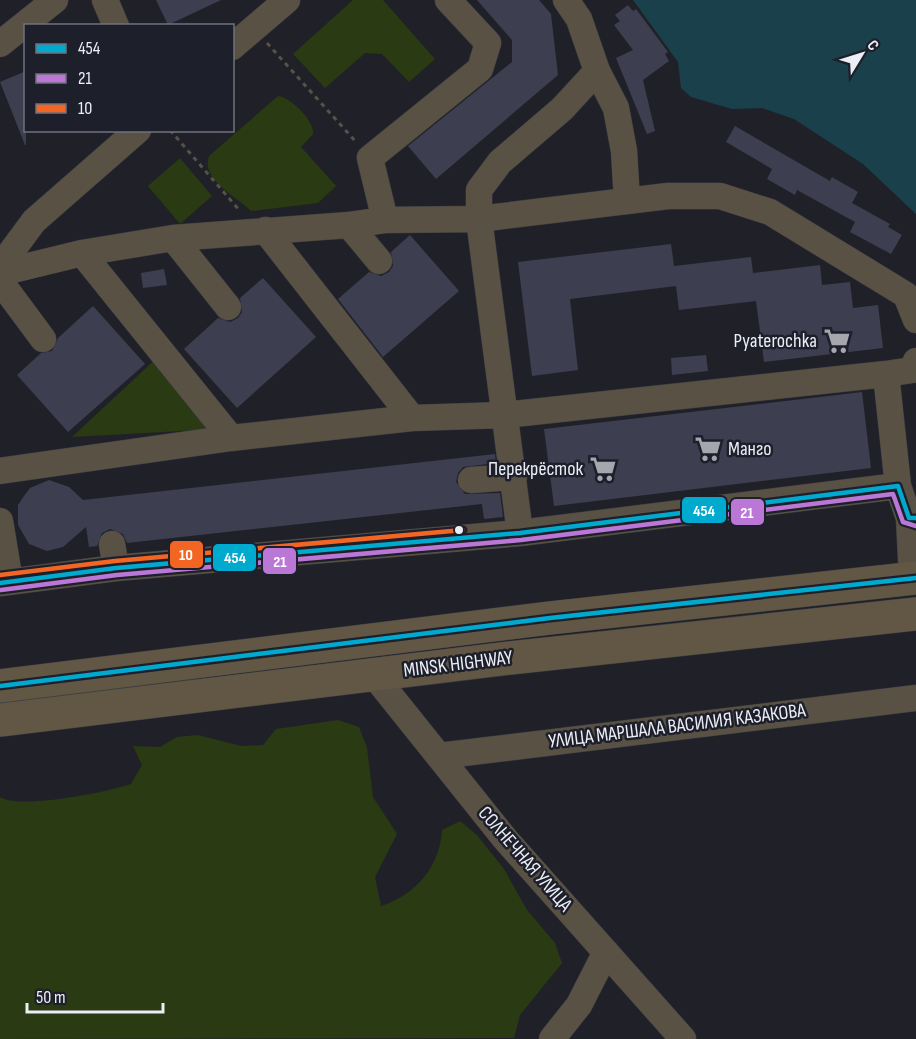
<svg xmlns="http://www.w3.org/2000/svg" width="916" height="1039" font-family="'Sofia Sans Condensed',sans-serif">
<rect width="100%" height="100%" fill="#202128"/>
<path fill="#2a3a12" d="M 353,0 L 383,0 L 435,59 L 409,82 L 382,54 L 365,53 L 325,88 L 293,54 Z
M 278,96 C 290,97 315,121 313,134 L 301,147 L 336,186 L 318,203 L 251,211 C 238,197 200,180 209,156 Z
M 180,158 L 212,196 L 180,224 L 148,186 Z
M 159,356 L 218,429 L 72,437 Z
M 338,720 L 359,727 L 367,748 L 373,797 L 397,834 L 375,877 L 381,906 C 416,895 440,866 442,830 L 460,821 L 477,835 L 504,869 L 527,910 L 555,943 L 562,963 L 520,1015 L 514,1038 L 0,1039 L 0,797 C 19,810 108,792 131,784 L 142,765 L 133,746 L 160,747 L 177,737 L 198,735 L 241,746 L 263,745 L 276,729 Z"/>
<path fill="#1a414b" d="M 633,0 L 916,0 L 916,214 L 863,164 L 794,119 L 762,108 L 732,109 L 691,97 L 681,88 L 678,62 Z"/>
<path fill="#3d3e4f" d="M 156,0 L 221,0 L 168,25 Z
M 477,0 L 539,0 L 551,14 L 558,75 L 436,179 L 408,146 L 512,62 L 512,40 Z
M 628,5 L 633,11 L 636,9 L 668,52 L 665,54 L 669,61 L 643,80 L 655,131 L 647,134 L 616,58 L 633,50 L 614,25 L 620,21 L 615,15 Z
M 26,71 L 26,145 L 25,145 L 0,82 Z
M 735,126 L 830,181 L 832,177 L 858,192 L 852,203 L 890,224 L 888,227 L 902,235 L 891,254 L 850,232 L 855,222 L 797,190 L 795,195 L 767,179 L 772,169 L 726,142 Z
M 410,235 L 459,291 L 383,357 L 338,299 L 369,272 L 381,276 L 389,272 L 393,266 L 391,252 Z
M 671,244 L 674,266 L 751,257 L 753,273 L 820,265 L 822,285 L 850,282 L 853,308 L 878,305 L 883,348 L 764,362 L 756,301 L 679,310 L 676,286 L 570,299 L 578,370 L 532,376 L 518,262 Z
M 164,269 L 167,285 L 143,288 L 141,273 Z
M 263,278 L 316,337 L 237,408 L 184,349 L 218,318 L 230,322 L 238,318 L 242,312 L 240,298 Z
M 93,306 L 145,364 L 68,432 L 17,375 L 41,353 L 52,351 L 58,338 Z
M 706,355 L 708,371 L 672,375 L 671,358 Z
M 862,392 L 871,468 L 554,506 L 544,429 Z
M 495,454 L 496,463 L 463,467 L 458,473 L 456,482 L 465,494 L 500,493 L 503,517 L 484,519 L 482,504 L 127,543 L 123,534 L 110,529 L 102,533 L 97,546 L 89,547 L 86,527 L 63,547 L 47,551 L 29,544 L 18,525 L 18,505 L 24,496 L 30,488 L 49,480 L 69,487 L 83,500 Z"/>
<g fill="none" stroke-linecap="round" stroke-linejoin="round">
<g stroke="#3d3f44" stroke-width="27">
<path id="minor" d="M 105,0 L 116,26
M 0,44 L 55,0
M 232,47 L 287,0
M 597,71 L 616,108 L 624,151 L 627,201
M 385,220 L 370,158 L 480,69 L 488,43 L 448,0
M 349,225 L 379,261
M 265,230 L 412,418
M 173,238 L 228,307
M 82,253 L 231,438
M 0,267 L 34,221 L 138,130
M 0,273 L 82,253 L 173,238 L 349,225 L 385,220 L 479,219 L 668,196 L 720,196 L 770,212 L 906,295 L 916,320
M 0,281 L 43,339
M 886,374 L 898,486 L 909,518 L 912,578
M 0,471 L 231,438 L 412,418 L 504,415 L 886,374 L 912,370 L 916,361
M 471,480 L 514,477
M 0,521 L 10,582
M 520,533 L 479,219 L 479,190 L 500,162 L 562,109 L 597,71 L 579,19 L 566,0
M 112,544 L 116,568
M 0,583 L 116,568 L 520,533 L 898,486
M 373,674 L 506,840 L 683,1039
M 439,756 L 916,698
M 552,1039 L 579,1005 L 606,952"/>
</g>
<g stroke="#3d3f44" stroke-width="34">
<path id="highway" d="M 0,686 L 550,618 L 916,578
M 0,720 L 510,658 L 916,614"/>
</g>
<path stroke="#575149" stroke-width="3" stroke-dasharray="4.5 4.5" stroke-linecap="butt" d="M 267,43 L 357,143
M 170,130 L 240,211"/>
<use href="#minor" stroke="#595144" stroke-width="26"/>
<use href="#highway" stroke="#625744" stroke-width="33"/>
<g stroke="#1d1f2b" stroke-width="9">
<path id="bus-1" d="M 0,583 L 116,568 L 520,533 L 898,486 L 909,518 L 916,518
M 0,686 L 550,618 L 916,578"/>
</g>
<g stroke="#1d1f2b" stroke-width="9">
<path id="bus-2" d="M 1,590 L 117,575 L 521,540 L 893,494 L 903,522 L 916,526"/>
</g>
<g stroke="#1d1f2b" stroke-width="9">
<path id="bus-3" d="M 0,575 L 115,561 L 463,530"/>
</g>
<use href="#bus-1" stroke="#00a9ce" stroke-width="4.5"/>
<use href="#bus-2" stroke="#ba77d6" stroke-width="4.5"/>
<use href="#bus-3" stroke="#f26522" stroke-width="4.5"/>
</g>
<defs>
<g id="supermarket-bare" transform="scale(2.07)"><path d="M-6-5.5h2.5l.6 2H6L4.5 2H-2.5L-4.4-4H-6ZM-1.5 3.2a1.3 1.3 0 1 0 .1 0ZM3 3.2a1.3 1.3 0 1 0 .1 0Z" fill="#a5a6ae" stroke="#1d1f2b" stroke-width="2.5" paint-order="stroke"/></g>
</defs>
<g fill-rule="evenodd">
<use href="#supermarket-bare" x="837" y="341"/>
<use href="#supermarket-bare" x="708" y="449"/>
<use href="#supermarket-bare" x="603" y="469"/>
</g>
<circle fill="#eceef6" stroke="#1d1f2b" stroke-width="2" cx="459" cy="530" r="5"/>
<g text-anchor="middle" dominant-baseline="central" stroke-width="5" stroke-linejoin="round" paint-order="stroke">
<g font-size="20" fill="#eceef6" stroke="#1d1f2b" text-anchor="end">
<text x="817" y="341">Pyaterochka</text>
<text x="728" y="449" text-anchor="start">Манго</text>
<text x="583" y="469">Перекрёсток</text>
</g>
<g font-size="20" fill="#eceef6" stroke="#1d1f2b">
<text transform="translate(458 664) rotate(-7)">MINSK HIGHWAY</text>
<text transform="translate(677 726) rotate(-7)">УЛИЦА МАРШАЛА ВАСИЛИЯ КАЗАКОВА</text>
<text transform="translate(525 859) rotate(49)">СОЛНЕЧНАЯ УЛИЦА</text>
</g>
</g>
<g stroke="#1d1f2b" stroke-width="2">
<rect x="681" y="496" width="46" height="28" rx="6" fill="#00a9ce"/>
<rect x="730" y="498" width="35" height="28" rx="6" fill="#ba77d6"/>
<rect x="169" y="540" width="35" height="29" rx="6" fill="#f26522"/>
<rect x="212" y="543" width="45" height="29" rx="6" fill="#00a9ce"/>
<rect x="262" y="547" width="35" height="28" rx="6" fill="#ba77d6"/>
</g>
<g font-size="16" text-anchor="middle" font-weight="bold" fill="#fff">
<text x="704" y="516">454</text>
<text x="747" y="518">21</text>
<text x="186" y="560">10</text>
<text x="235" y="563">454</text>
<text x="280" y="567">21</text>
</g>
<rect x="24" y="24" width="210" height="108" fill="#1d1f2b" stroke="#70727c" stroke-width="1.5"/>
<rect x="36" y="44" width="30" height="9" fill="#00a9ce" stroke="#70727c" stroke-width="1.5"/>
<text x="78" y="54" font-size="18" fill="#eceef6">454</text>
<rect x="36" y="74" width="30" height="9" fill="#ba77d6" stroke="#70727c" stroke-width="1.5"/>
<text x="78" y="84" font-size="18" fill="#eceef6">21</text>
<rect x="36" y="104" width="30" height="9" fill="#f26522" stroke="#70727c" stroke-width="1.5"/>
<text x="78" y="114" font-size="18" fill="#eceef6">10</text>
<g transform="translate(862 54) rotate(52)" stroke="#1d1f2b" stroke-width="4.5" paint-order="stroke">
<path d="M0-4.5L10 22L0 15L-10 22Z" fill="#eceef6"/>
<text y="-9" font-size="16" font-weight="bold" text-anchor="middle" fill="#eceef6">С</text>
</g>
<path d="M27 1003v9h136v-9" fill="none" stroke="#eceef6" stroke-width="3"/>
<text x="36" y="1003" font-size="18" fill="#eceef6" stroke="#1d1f2b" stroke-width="4.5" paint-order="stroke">50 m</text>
</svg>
